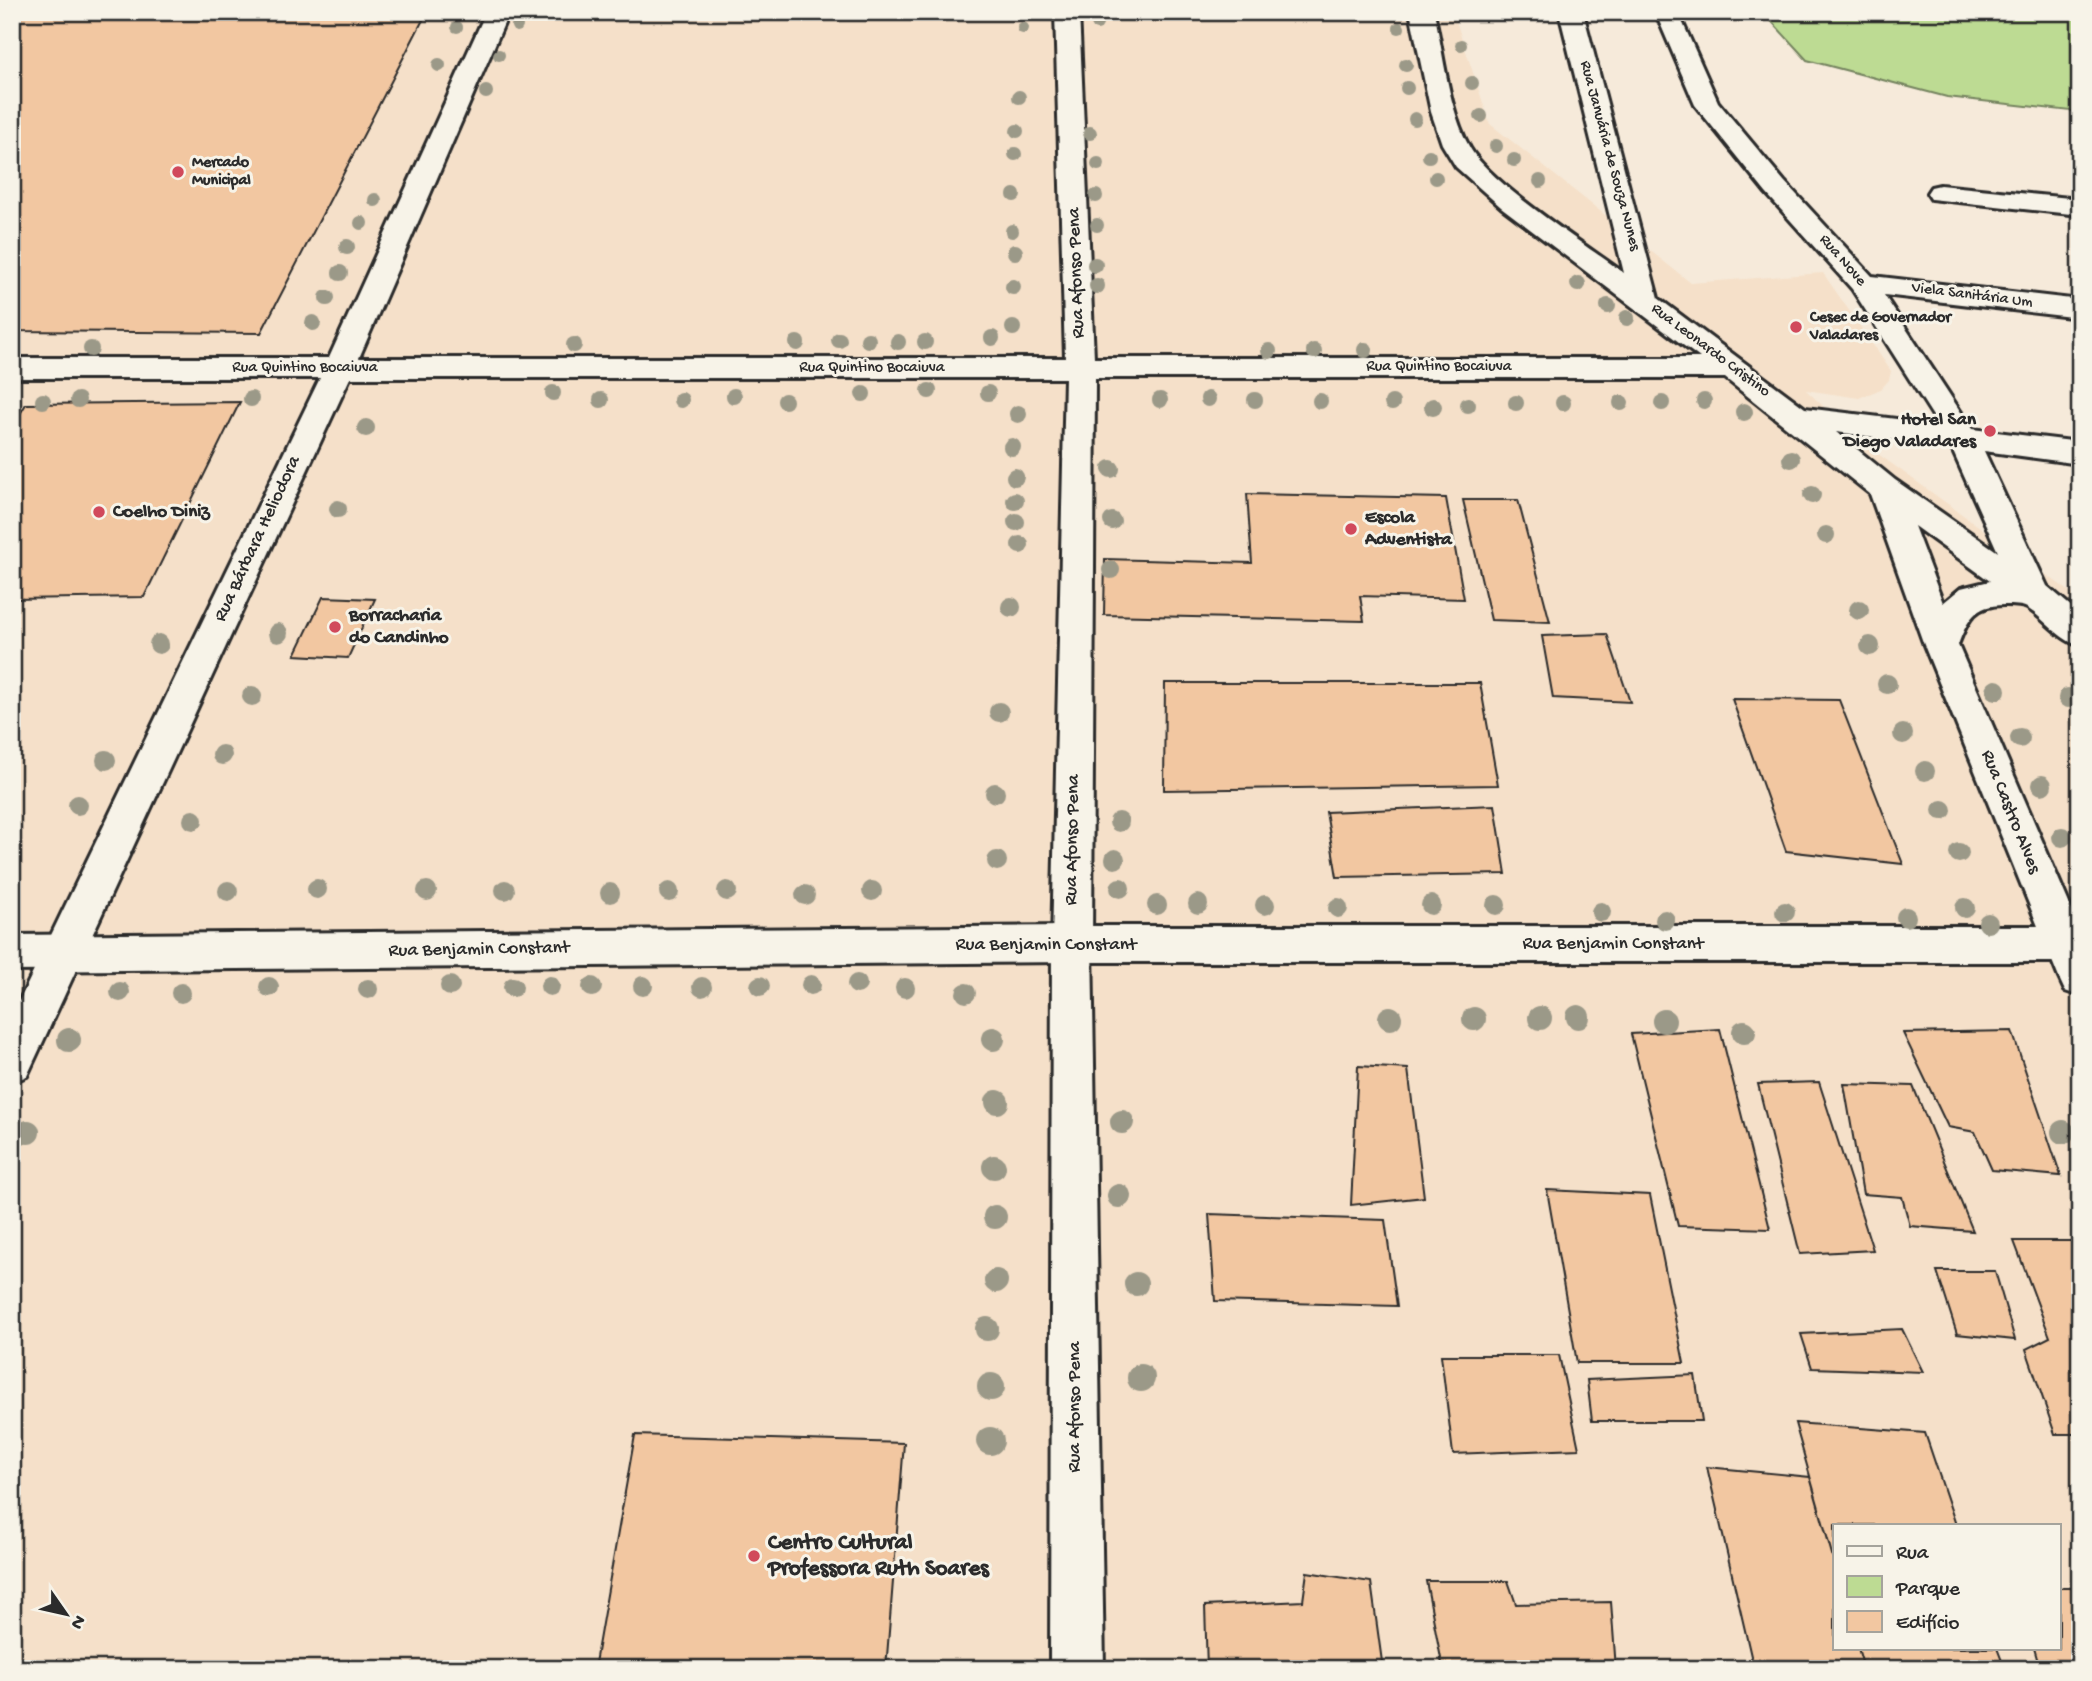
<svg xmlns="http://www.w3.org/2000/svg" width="2092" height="1681" font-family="'Gochi Hand',sans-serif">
<rect width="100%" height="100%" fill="#f6eada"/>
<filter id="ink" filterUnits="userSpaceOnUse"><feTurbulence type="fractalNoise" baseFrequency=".0143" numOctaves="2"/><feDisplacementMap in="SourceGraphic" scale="14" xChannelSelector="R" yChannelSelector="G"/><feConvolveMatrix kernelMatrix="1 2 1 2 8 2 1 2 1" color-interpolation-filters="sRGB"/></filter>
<g filter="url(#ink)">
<path fill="#f5e0c9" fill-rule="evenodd" d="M 12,12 L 1453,12 L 1490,124 L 1691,283 L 1823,273 L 1891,371 L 1889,380 L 1881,389 L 1859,398 L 1806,390 L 1860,441 L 2080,599 L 2080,1669 L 12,1669 ZM 1835,1525 L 2059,1525 L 2059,1648 L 1835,1648 Z"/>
<path fill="#bddb93" stroke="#74835f" stroke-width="2" d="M 1763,12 L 2080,12 L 2080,112 L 1947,97 L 1807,60 Z"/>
<path fill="#f2c7a1" stroke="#2b2b2b" stroke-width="2" d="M 12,12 L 427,12 L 261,333 L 12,331 Z
M 240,402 L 144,597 L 12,599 L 12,427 L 26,404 Z
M 1247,494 L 1446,498 L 1464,599 L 1360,596 L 1364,621 L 1104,615 L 1105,559 L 1252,563 Z
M 1463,500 L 1518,500 L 1550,622 L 1491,620 Z
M 323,597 L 375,599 L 348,658 L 295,655 Z
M 1607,634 L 1630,702 L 1553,698 L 1542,636 Z
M 1165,683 L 1480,683 L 1498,785 L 1164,790 Z
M 1732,699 L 1839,700 L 1903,864 L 1786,851 Z
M 1495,805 L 1506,874 L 1337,877 L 1326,812 Z
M 1720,1029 L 1770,1229 L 1678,1226 L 1631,1034 Z
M 2012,1031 L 2061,1176 L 1992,1170 L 1975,1132 L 1948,1127 L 1903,1033 Z
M 1358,1066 L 1408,1069 L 1424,1197 L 1351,1205 Z
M 1819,1082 L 1873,1250 L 1800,1254 L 1758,1084 Z
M 1844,1084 L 1913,1086 L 1973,1231 L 1910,1226 L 1902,1197 L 1863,1194 Z
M 1547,1190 L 1650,1195 L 1684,1363 L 1577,1363 Z
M 1209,1214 L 1385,1220 L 1397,1306 L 1215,1301 Z
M 2014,1241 L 2073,1241 L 2080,1259 L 2080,1434 L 2055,1434 L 2026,1349 L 2050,1337 Z
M 1937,1271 L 1995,1271 L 2015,1340 L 1957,1334 Z
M 1902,1329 L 1923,1372 L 1812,1368 L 1801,1334 Z
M 1441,1355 L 1559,1355 L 1579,1449 L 1453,1454 Z
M 1695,1375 L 1702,1421 L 1592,1421 L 1587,1380 Z
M 1795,1423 L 1925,1433 L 1956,1525 L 1835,1525 L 1835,1565 Z
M 635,1435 L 904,1443 L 886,1669 L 594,1669 Z
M 1707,1467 L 1810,1477 L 1835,1565 L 1835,1648 L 1858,1648 L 1864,1669 L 1754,1669 Z
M 1307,1572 L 1371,1582 L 1383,1669 L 1207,1669 L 1205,1606 L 1303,1601 Z
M 1426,1581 L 1508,1581 L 1516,1604 L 1611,1602 L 1616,1669 L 1443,1669 Z
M 2059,1588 L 2080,1588 L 2080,1669 L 2040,1669 L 2034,1648 L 2059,1648 Z
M 1858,1648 L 1997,1648 L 2005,1669 L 1864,1669 Z"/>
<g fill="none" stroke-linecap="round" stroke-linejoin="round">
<g stroke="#2b2b2b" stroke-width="6">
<path id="minor" d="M 486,12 L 509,12 L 359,358 L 1065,358 L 1055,12 L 1079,12 L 1094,358 L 1700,358 L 1501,207 L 1456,167 L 1442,144 L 1431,112 L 1410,12 L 1434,12 C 1444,55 1448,109 1470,148 C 1491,184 1587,246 1624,273 L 1559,12 L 1583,12 L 1658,298 L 1805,408 L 1938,424 L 1852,289 L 1766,193 L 1695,105 L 1657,16 L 1660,12 L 1678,12 L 1718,102 L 1784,181 L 1872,276 L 2080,300 L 2080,318 L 1884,295 L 1972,429 L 2080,442 L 2080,464 L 1984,451 L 2047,586 L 2080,614 L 2080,646 C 2058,639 2046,620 2027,608 C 2022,605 2013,605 2006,605 C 1976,604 1968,618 1958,645 L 2080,929 L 2080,996 L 2065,991 L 2059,978 L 1924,645 L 1870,494 L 1725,378 L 1095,378 L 1092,944 L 1104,1669 L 1050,1669 L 1052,944 L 1065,378 L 350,378 L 27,1076 L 12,1082 L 12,1016 L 320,378 L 12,378 L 12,358 L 329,358 ZM 1836,432 L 1951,447 L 1998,552 L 1895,480 ZM 1914,526 L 1990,581 L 1961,588 L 1943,603 Z
M 1940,185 L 2080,199 L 2080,215 L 1931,199 L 1927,193 L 1931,187 Z"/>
</g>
<g stroke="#2b2b2b" stroke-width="6">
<path id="major" d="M 1072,926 L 2080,926 L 2080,962 L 1072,962 L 12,971 L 12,935 Z"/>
</g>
<use href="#minor" fill="#f7f3e8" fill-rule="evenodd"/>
<use href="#major" fill="#f7f3e8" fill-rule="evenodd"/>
</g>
<g fill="#9b9988">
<circle cx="1097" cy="24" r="6"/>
<circle cx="517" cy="26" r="6"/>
<circle cx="457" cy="27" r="6"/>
<circle cx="1023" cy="28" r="6"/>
<circle cx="1399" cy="28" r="6"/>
<circle cx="1461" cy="45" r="6"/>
<circle cx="499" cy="55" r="6"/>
<circle cx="439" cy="65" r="7"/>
<circle cx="1406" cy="65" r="7"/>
<circle cx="1472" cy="83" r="7"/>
<circle cx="1407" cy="88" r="7"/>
<circle cx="486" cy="92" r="7"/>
<circle cx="1019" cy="97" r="7"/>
<circle cx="1481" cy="116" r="7"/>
<circle cx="1415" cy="119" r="7"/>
<circle cx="1017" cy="131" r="7"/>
<circle cx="1090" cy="133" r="7"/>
<circle cx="1496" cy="146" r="7"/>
<circle cx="1015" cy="154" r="7"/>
<circle cx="1429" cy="156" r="7"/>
<circle cx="1514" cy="160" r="7"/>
<circle cx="1098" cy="164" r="7"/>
<circle cx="1436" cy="178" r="7"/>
<circle cx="1540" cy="181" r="7"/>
<circle cx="1014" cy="195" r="7"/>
<circle cx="1096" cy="196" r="7"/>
<circle cx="375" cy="200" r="7"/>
<circle cx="361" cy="223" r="7"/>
<circle cx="1097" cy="225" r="7"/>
<circle cx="1012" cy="231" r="7"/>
<circle cx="347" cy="247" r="8"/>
<circle cx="1015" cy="252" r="8"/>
<circle cx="1095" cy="265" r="8"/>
<circle cx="340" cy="273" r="8"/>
<circle cx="1578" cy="284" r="8"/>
<circle cx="1097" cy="286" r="8"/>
<circle cx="1013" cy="287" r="8"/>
<circle cx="327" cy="298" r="8"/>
<circle cx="1608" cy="306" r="8"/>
<circle cx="1627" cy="318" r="8"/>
<circle cx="313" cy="323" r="8"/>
<circle cx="1013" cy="328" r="8"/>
<circle cx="992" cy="338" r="8"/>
<circle cx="839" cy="340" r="8"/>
<circle cx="868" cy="340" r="8"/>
<circle cx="898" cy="342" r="8"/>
<circle cx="925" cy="342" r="8"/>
<circle cx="797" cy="343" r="8"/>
<circle cx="574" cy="345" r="8"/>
<circle cx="91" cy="349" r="8"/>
<circle cx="1365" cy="350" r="8"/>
<circle cx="1269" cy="351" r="8"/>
<circle cx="1314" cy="351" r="8"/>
<circle cx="929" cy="391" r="8"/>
<circle cx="553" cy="393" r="8"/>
<circle cx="988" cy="393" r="8"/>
<circle cx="863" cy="394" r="8"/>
<circle cx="734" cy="396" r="8"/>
<circle cx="251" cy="399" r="8"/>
<circle cx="1208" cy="399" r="8"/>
<circle cx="78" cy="400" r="8"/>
<circle cx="601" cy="400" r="8"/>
<circle cx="681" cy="400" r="8"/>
<circle cx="1160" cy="400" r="8"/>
<circle cx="1255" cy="400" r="8"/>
<circle cx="43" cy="401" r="8"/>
<circle cx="785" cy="401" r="8"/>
<circle cx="1320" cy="401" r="8"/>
<circle cx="1704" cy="401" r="8"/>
<circle cx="1392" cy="403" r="8"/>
<circle cx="1516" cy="403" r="8"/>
<circle cx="1563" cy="403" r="8"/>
<circle cx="1621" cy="403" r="8"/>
<circle cx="1662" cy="403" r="8"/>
<circle cx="1468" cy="405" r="8"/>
<circle cx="1433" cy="407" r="9"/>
<circle cx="1744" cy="412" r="9"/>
<circle cx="1018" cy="414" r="9"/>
<circle cx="366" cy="428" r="9"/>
<circle cx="1012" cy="447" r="9"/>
<circle cx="1791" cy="459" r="9"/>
<circle cx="1111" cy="469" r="9"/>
<circle cx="1015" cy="477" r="9"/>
<circle cx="1812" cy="495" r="9"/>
<circle cx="1015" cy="501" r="9"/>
<circle cx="338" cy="509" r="9"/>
<circle cx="1112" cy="521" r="9"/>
<circle cx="1016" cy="522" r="9"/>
<circle cx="1826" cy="535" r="9"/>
<circle cx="1020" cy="545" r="9"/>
<circle cx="1111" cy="570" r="9"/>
<circle cx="1011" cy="607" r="10"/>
<circle cx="1859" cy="610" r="10"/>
<circle cx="278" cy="633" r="10"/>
<circle cx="159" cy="644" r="10"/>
<circle cx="1870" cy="646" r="10"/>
<circle cx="1887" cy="684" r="10"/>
<circle cx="1996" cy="690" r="10"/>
<circle cx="252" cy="696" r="10"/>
<circle cx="2068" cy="698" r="10"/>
<circle cx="999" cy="712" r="10"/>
<circle cx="1903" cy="734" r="10"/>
<circle cx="2020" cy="738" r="10"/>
<circle cx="222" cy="755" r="10"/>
<circle cx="106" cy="760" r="10"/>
<circle cx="1925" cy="771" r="10"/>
<circle cx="2042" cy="785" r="10"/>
<circle cx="995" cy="793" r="10"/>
<circle cx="78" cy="805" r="10"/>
<circle cx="1942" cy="810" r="10"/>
<circle cx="193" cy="820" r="10"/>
<circle cx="1119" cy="822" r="10"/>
<circle cx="2062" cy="837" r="10"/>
<circle cx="1959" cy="853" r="10"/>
<circle cx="1115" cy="859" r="10"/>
<circle cx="997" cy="861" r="10"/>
<circle cx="1120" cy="888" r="10"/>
<circle cx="317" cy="889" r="10"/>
<circle cx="505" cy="890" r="10"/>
<circle cx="228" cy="891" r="10"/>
<circle cx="427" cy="891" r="10"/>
<circle cx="727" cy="891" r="10"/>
<circle cx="872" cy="891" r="10"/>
<circle cx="669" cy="892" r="10"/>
<circle cx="610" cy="893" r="10"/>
<circle cx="805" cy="895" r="10"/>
<circle cx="1198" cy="904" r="10"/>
<circle cx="1157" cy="905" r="10"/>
<circle cx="1265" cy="905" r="10"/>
<circle cx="1431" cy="905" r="10"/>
<circle cx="1496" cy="905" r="10"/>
<circle cx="1338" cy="908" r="10"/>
<circle cx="1965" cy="908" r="10"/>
<circle cx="1601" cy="912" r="10"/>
<circle cx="1785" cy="912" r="10"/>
<circle cx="1906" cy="917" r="10"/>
<circle cx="1665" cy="920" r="10"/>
<circle cx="1988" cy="923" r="10"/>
<circle cx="857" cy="984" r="10"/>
<circle cx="811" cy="985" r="10"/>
<circle cx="450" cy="986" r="10"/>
<circle cx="550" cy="986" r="10"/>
<circle cx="643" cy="986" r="10"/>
<circle cx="760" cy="986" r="10"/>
<circle cx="269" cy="987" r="10"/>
<circle cx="513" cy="987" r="10"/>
<circle cx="592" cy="987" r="10"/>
<circle cx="702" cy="987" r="10"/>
<circle cx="905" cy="988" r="10"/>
<circle cx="368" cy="989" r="10"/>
<circle cx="120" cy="992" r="10"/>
<circle cx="181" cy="993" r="10"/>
<circle cx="966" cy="993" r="10"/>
<circle cx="1578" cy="1017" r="12"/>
<circle cx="1390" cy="1018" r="12"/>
<circle cx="1540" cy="1018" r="12"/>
<circle cx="1474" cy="1019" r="12"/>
<circle cx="1664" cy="1021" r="12"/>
<circle cx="1744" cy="1032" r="12"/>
<circle cx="993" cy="1039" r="12"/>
<circle cx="69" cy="1040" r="12"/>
<circle cx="997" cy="1102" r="12"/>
<circle cx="1122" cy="1122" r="12"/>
<circle cx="28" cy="1132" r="12"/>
<circle cx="2063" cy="1132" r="12"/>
<circle cx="994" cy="1167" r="12"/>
<circle cx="1119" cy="1196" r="12"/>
<circle cx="995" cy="1217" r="12"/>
<circle cx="996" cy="1281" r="12"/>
<circle cx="1136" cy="1284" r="12"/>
<circle cx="987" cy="1329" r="12"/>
<circle cx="1141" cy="1378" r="14"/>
<circle cx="991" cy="1387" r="14"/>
<circle cx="990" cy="1441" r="14"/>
</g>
</g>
<g fill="#d1495b" stroke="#f7f3e8" stroke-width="2.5">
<circle cx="178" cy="172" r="7"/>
<circle cx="1796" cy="327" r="7"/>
<circle cx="1990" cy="431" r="7"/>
<circle cx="99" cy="512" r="7"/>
<circle cx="1351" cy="529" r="7"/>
<circle cx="335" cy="627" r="7"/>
<circle cx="754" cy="1556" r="7"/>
</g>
<g text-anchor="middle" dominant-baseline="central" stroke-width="6" stroke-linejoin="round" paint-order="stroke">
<g font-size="16" fill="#2b2b2b" stroke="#f7f3e8">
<text transform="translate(1609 156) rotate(75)">Rua Januária de Souza Nunes</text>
<text transform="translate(1842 261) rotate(49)">Rua Nove</text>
<text transform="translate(1972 296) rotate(7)">Viela Sanitária Um</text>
<text transform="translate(1710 351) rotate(37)">Rua Leonardo Cristino</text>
<text x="1439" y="367">Rua Quintino Bocaiuva</text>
<text x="305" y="368">Rua Quintino Bocaiuva</text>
<text x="872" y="368">Rua Quintino Bocaiuva</text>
</g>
<g font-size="16" font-weight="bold" fill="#2b2b2b" stroke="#f7f3e8" text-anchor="start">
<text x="192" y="163">Mercado<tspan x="192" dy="18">Municipal</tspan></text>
<text x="1810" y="318">Cesec de Governador<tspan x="1810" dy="18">Valadares</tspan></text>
</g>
<g font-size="19" fill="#2b2b2b" stroke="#f7f3e8">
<text transform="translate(1077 273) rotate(-92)">Rua Afonso Pena</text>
<text transform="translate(258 539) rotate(-65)">Rua Bárbara Heliodora</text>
<text transform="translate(2010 812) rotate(68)">Rua Castro Alves</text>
<text transform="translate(1073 840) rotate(-89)">Rua Afonso Pena</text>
<text x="1613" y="944">Rua Benjamin Constant</text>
<text x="1046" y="945">Rua Benjamin Constant</text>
<text transform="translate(479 950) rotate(-1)">Rua Benjamin Constant</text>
<text transform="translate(1075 1407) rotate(-90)">Rua Afonso Pena</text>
</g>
<g font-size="19" font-weight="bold" fill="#2b2b2b" stroke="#f7f3e8" text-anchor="start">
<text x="1976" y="420" text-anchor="end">Hotel San<tspan x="1976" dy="22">Diego Valadares</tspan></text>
<text x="113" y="512">Coelho Diniz</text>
<text x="1365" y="518">Escola<tspan x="1365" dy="22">Adventista</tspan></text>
<text x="349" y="616">Borracharia<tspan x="349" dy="22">do Candinho</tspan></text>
</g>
<g font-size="23" font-weight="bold" fill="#2b2b2b" stroke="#f7f3e8" text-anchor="start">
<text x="768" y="1543">Centro Cultural<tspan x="768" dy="26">Professora Ruth Soares</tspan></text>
</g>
</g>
<rect width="2092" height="1681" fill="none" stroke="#f7f3e8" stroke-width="42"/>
<rect x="21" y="21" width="2050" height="1639" fill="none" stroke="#2b2b2b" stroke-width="2.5" filter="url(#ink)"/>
<rect x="1833" y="1524" width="228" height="126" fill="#f7f3e8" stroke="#a5a39c" stroke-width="2"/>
<rect x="1847" y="1546" width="35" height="10" fill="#f7f3e8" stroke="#a5a39c" stroke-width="2"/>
<text x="1896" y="1558" font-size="21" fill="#2b2b2b">Rua</text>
<rect x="1847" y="1576" width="35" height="21" fill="#bddb93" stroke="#a5a39c" stroke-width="2"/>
<text x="1896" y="1594" font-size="21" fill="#2b2b2b">Parque</text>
<rect x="1847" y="1611" width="35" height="21" fill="#f2c7a1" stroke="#a5a39c" stroke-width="2"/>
<text x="1896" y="1628" font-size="21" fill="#2b2b2b">Edifício</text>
<g transform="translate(66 1614) rotate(124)" stroke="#f7f3e8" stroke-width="5" paint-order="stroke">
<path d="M0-5L12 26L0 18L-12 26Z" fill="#2b2b2b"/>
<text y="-10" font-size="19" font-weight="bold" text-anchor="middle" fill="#2b2b2b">N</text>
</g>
</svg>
